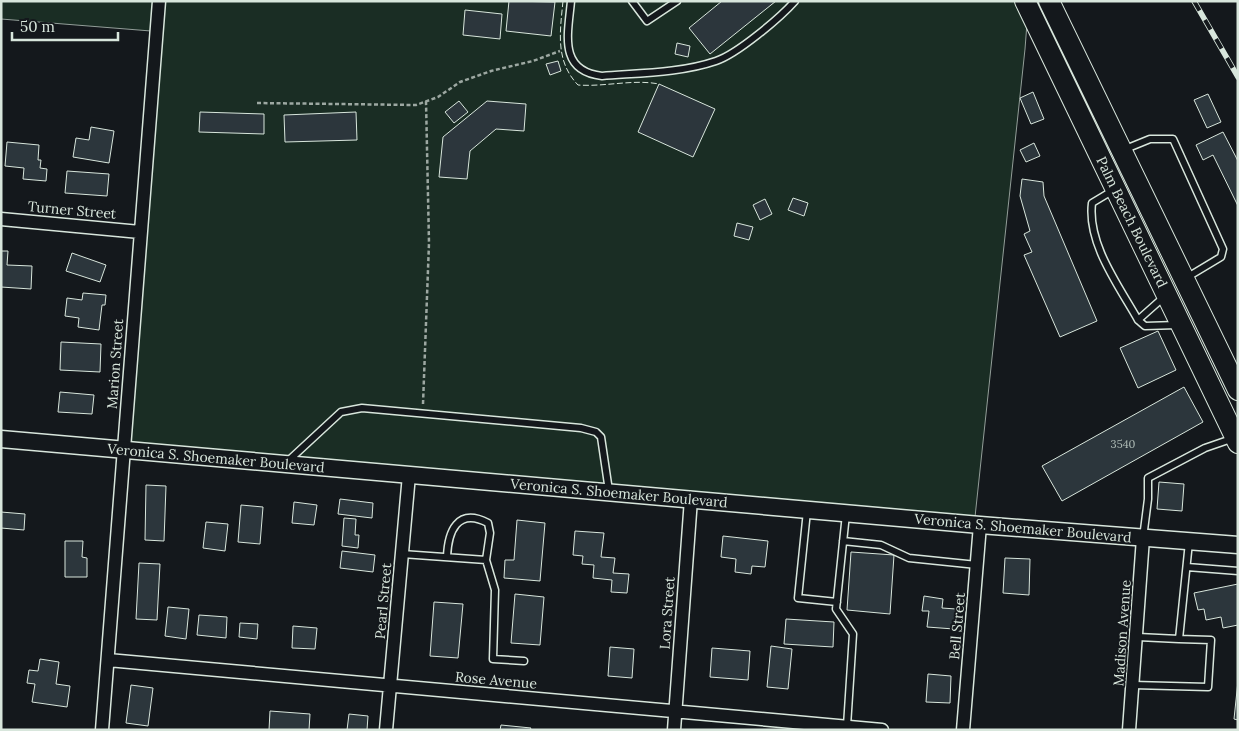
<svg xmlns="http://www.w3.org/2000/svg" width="1239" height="731" font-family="Lora,serif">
<rect width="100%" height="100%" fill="#14181c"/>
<path fill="#1a2d24" stroke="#939e99" d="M 1,1 L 154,1 L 151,31 L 1,19 Z
M 161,1 L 1024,1 L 1028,10 L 1025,49 L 975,517 L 126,442 Z"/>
<path fill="#2c363c" stroke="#d8e6dc" d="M 509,1 L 555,2 L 551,36 L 506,31 Z
M 722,1 L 776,1 L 710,54 L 689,28 Z
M 465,10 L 502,14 L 500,39 L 463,35 Z
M 677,43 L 690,46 L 688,57 L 675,54 Z
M 558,61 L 561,71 L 550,75 L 546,64 Z
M 659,84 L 715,109 L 693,157 L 638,132 Z
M 1033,92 L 1044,119 L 1031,124 L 1020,98 Z
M 1208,94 L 1221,122 L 1207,128 L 1194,100 Z
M 459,101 L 468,112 L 454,123 L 445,112 Z
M 487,101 L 526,104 L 524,131 L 496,129 L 470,151 L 467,179 L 439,177 L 443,137 Z
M 200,112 L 264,114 L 264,134 L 199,132 Z
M 356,112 L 357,140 L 285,142 L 284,115 Z
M 91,127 L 114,131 L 109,163 L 73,157 L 76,138 L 89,140 Z
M 1223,132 L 1238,161 L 1238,206 L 1213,155 L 1203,160 L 1196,145 Z
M 7,142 L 39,145 L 38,160 L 41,160 L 40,168 L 47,169 L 46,181 L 23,179 L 24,168 L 5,166 Z
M 1034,143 L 1040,156 L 1026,162 L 1020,150 Z
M 67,171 L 109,174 L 107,196 L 65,193 Z
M 1022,179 L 1043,182 L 1044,196 L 1097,321 L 1060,337 L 1024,255 L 1032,252 L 1024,234 L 1030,231 L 1020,196 Z
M 793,198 L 808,203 L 804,216 L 788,210 Z
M 765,199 L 772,214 L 760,220 L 753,205 Z
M 737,223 L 753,227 L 749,240 L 734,236 Z
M 1,251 L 8,251 L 7,265 L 32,266 L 31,289 L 1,287 Z
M 72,253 L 106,265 L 100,282 L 66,271 Z
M 83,293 L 106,295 L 105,305 L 102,305 L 99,330 L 78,327 L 79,318 L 65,316 L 67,298 L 82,300 Z
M 1158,331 L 1176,370 L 1138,388 L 1120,348 Z
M 61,342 L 101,344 L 100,372 L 60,370 Z
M 1184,387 L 1203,422 L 1062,501 L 1042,466 Z
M 60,392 L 94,395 L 92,414 L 58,412 Z
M 1159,482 L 1184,484 L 1182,511 L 1157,509 Z
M 146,485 L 166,486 L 164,541 L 145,540 Z
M 340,499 L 373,503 L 372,518 L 338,514 Z
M 294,502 L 317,505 L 314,525 L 292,523 Z
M 241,505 L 263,507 L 260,544 L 238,542 Z
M 1,512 L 25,514 L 24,530 L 1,528 Z
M 344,518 L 356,519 L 355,535 L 359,535 L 358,548 L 342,546 Z
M 517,520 L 545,523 L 540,581 L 504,578 L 505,560 L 514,560 Z
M 206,522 L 228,524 L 225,551 L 203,548 Z
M 575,531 L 604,533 L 601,557 L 615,558 L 613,573 L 629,574 L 627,593 L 611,592 L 612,580 L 593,578 L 594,565 L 582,564 L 583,556 L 573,555 Z
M 723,536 L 768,541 L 765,567 L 752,566 L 751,574 L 735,572 L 736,559 L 721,557 Z
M 65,541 L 83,541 L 82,557 L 87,558 L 87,577 L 65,577 Z
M 342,551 L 375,555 L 373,572 L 340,568 Z
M 851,552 L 894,555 L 890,614 L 847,610 Z
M 1005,558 L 1030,559 L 1029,595 L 1003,593 Z
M 139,563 L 160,564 L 157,620 L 136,619 Z
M 1238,584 L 1238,625 L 1223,628 L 1221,617 L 1206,620 L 1204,609 L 1198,610 L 1194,593 Z
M 515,594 L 544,597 L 540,645 L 511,643 Z
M 924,596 L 943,599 L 942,608 L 956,609 L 954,629 L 927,627 L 929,611 L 922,611 Z
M 434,602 L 463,604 L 458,658 L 430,656 Z
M 168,607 L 189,609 L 186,639 L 165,636 Z
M 199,615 L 227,617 L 226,638 L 197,635 Z
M 786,619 L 834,622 L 833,647 L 784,644 Z
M 240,623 L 258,624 L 257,639 L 239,637 Z
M 293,626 L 317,628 L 315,649 L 292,648 Z
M 771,646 L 792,649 L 788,689 L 767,687 Z
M 610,647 L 634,649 L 632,678 L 608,676 Z
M 712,648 L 750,651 L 748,680 L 710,677 Z
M 40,659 L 59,662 L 56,684 L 70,686 L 67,707 L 32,702 L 35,684 L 27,683 L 29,670 L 38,671 Z
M 928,674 L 951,676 L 950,703 L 926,702 Z
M 1238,681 L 1238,720 L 1234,719 Z
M 131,685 L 153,688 L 148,726 L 126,723 Z
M 270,711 L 310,714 L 309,730 L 269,730 Z
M 349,714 L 368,716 L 367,730 L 347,730 Z
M 501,725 L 531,728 L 530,730 L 500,730 Z"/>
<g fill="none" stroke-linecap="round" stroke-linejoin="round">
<g stroke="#d8e6dc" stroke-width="9">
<path id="service" d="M 571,1 C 568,34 558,71 602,76 C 639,73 681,73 716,61 C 737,54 780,18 795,1
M 632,1 L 647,21 L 677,1
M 1123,150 L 1150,139 L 1173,139 L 1223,249 L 1221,257 L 1186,278
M 1112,191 L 1092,203 C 1087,244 1119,286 1138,320 L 1145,326 L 1177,325
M 1138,320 L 1165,296
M 287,462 L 341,412 L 362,408 L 581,428 L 596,432 L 601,437 L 609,491
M 807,511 L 798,598 L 837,602
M 846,514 L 836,609 L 853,634 L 847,726
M 1143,538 L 1148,499 L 1148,478 L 1205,448 L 1234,438
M 843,541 L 881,545 L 909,558 L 977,565
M 402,554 L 486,560 L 490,533 L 488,523 C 457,507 448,532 447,557
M 486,560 L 495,590 L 493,659 L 524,661
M 1187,567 L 1238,571
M 1138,637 L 1179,639 L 1189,542
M 1133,685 L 1208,687 L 1211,640 L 1179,639"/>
</g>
<g stroke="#d8e6dc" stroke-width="15">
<path id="minor" d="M 1,219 L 140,232
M 108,660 L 882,730
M 102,730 L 159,1
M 386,730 L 409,475
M 674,730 L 691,499
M 963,730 L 980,525
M 1129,730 L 1143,538"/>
</g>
<g stroke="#d8e6dc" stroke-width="19">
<path id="tertiary" d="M 1,439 L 980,525 L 1238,545"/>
</g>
<g stroke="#d8e6dc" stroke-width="22">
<path id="primary" d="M 1025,1 L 1238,443
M 1049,1 L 1238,390"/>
</g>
<path stroke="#9da8a2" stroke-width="2.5" stroke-dasharray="4 2.5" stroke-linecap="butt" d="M 257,103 L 416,105 L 438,97 L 460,82 L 491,71 L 533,61 L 560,51
M 423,404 L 429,243 L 426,101"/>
<use href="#service" stroke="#14181c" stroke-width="6"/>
<use href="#minor" stroke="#14181c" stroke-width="12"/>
<use href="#tertiary" stroke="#14181c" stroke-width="16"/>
<use href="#primary" stroke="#14181c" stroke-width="20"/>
<g stroke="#d8e6dc" stroke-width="5.5">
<path id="rail" d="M 1194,1 L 1238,77"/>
</g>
<use href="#rail" stroke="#14181c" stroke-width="4" stroke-dasharray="11" stroke-linecap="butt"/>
<path stroke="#d8e6dc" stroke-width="1" stroke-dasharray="6 2.5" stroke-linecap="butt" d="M 563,1 C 560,32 555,61 578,85 C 605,87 633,79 659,84"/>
</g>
<g text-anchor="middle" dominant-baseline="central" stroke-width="4" stroke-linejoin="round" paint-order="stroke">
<g font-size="11" fill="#adbab4">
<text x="1123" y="444">3540</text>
</g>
<g font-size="14" fill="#d8e6dc" stroke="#14181c">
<text transform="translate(72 210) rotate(5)">Turner Street</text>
<text transform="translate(1132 222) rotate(64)">Palm Beach Boulevard</text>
<text transform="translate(115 364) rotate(-86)">Marion Street</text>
<text transform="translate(216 458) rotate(5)">Veronica S. Shoemaker Boulevard</text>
<text transform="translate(619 493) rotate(5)">Veronica S. Shoemaker Boulevard</text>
<text transform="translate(1023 528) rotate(5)">Veronica S. Shoemaker Boulevard</text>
<text transform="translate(383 601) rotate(-85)">Pearl Street</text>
<text transform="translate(667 613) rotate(-86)">Lora Street</text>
<text transform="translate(957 626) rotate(-85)">Bell Street</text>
<text transform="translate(1122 633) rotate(-86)">Madison Avenue</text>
<text transform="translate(496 680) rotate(5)">Rose Avenue</text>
</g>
</g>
<rect width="1239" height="731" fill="none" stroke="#d8e6dc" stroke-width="5"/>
<path d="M12 32v8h106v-8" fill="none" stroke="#d8e6dc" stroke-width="2.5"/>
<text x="20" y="32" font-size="15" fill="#d8e6dc" stroke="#14181c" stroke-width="4" paint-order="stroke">50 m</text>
</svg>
